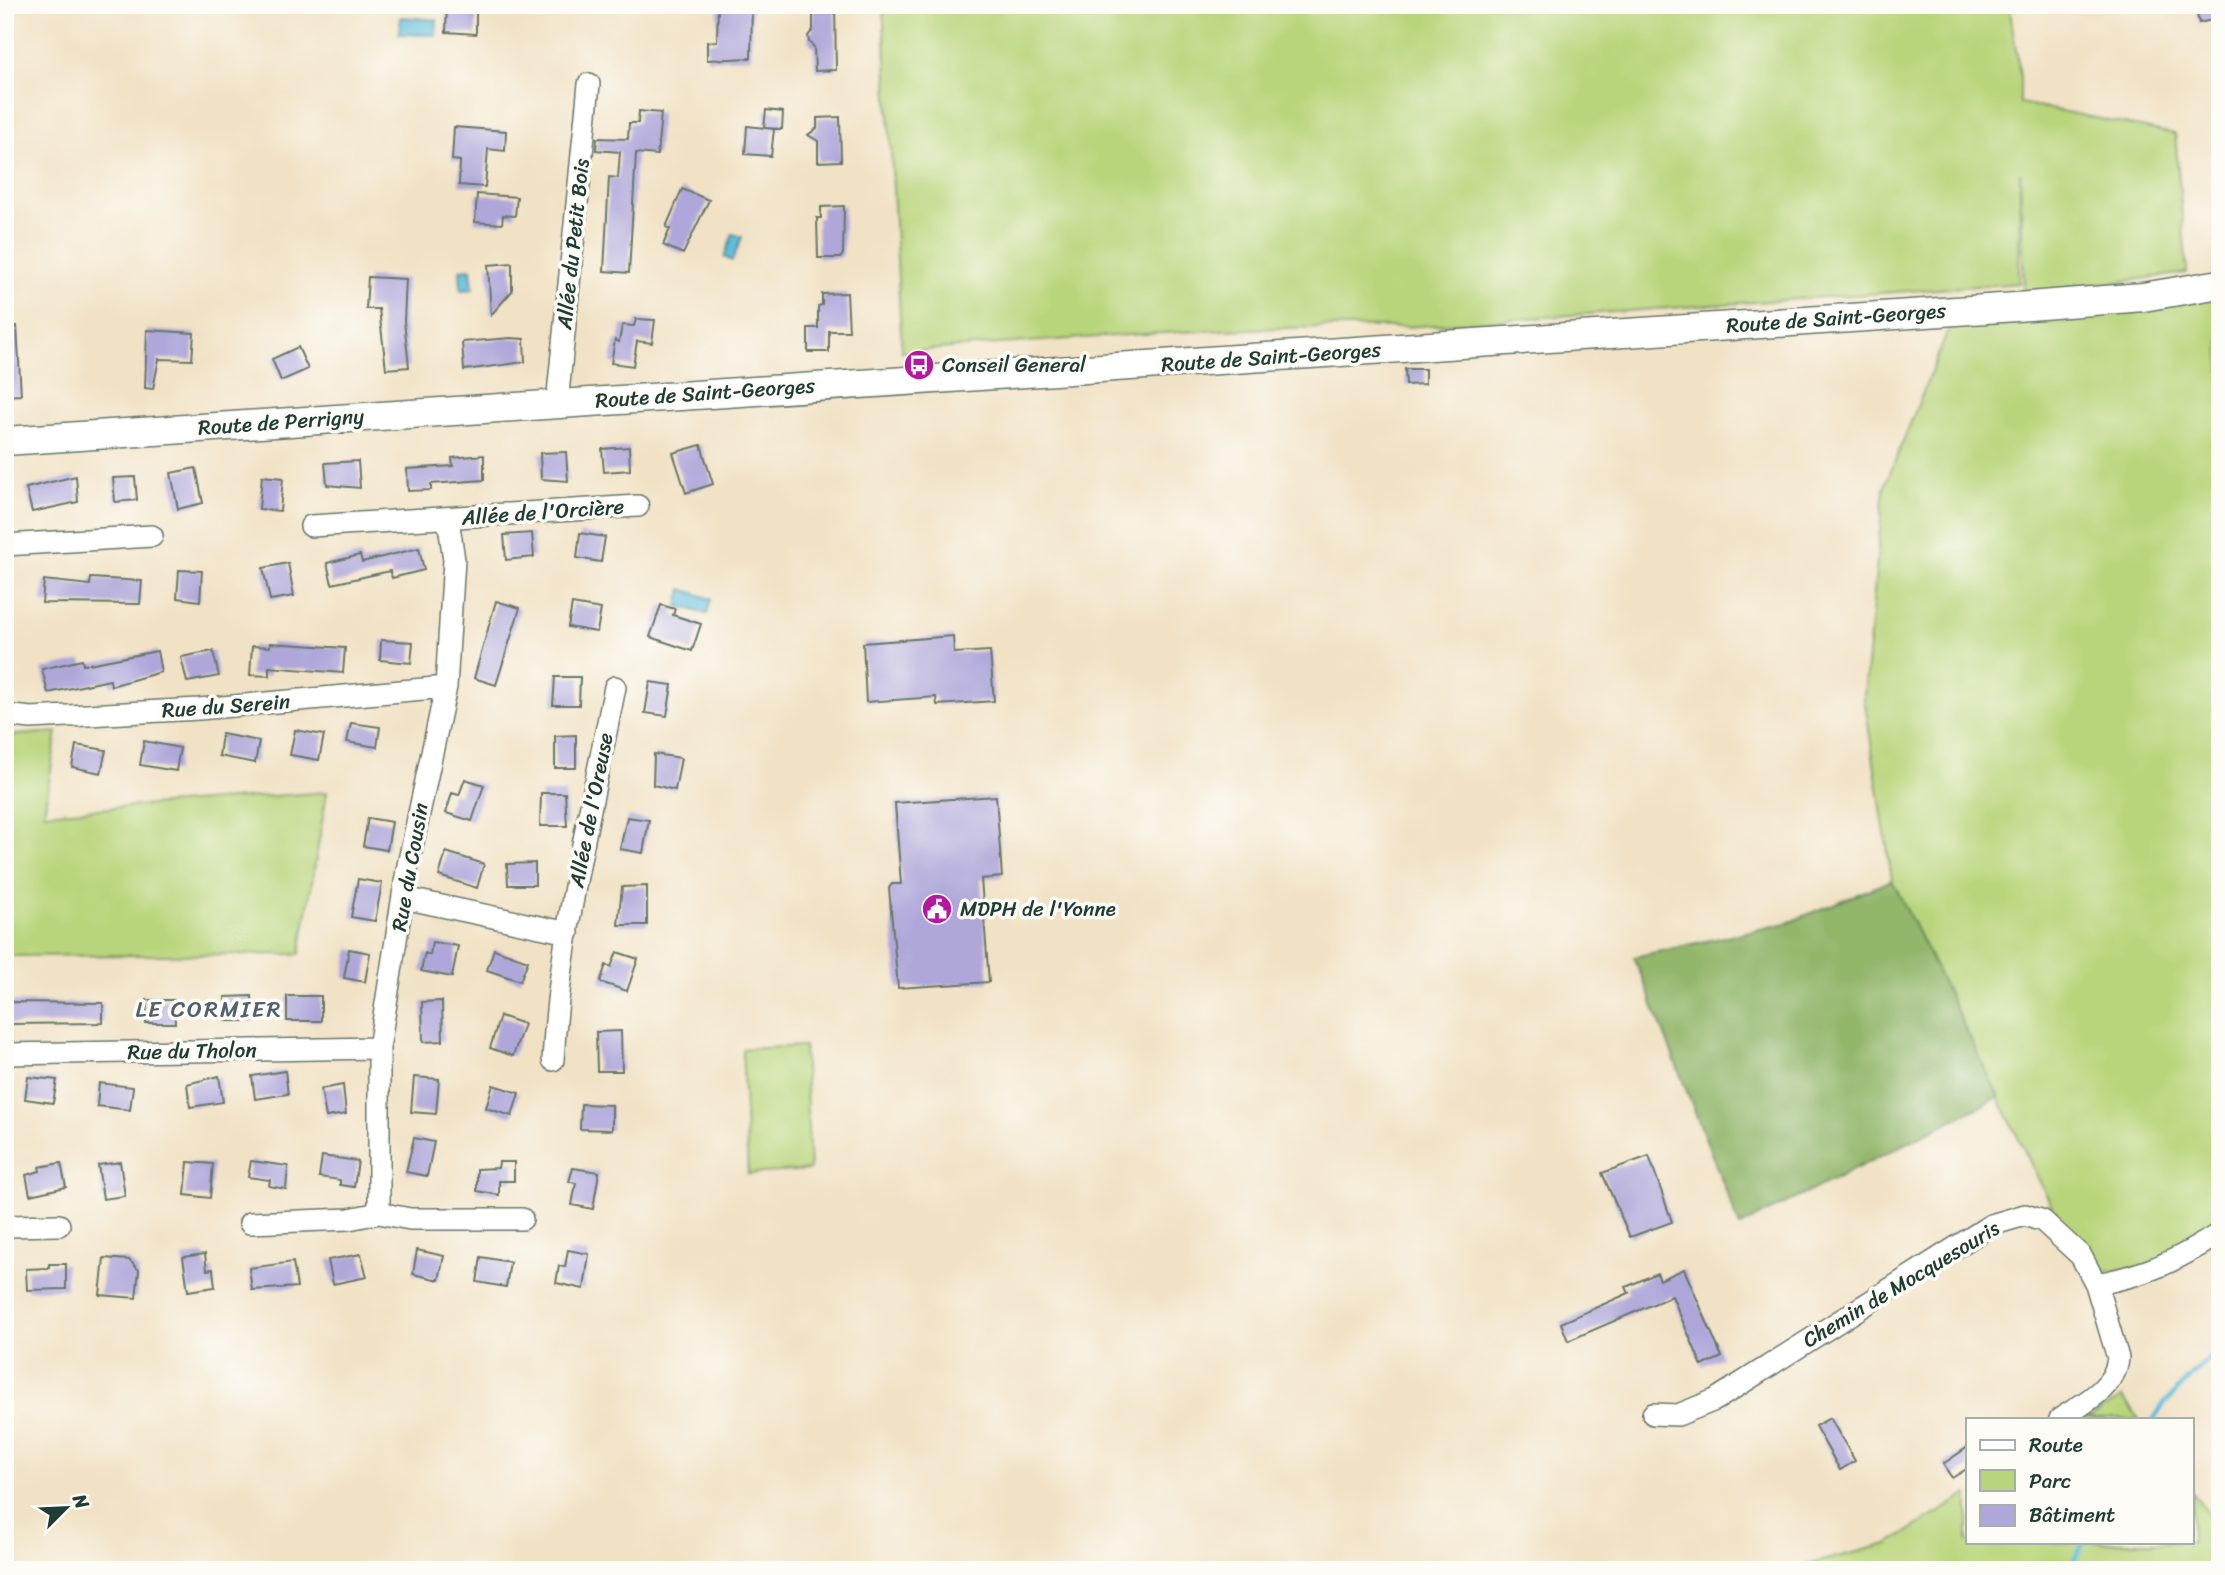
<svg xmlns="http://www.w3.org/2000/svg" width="2225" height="1575" font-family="Sriracha,sans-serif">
<rect width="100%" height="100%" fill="#fdfcf7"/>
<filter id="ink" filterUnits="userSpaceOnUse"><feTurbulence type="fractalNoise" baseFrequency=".0143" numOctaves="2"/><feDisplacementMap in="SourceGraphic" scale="14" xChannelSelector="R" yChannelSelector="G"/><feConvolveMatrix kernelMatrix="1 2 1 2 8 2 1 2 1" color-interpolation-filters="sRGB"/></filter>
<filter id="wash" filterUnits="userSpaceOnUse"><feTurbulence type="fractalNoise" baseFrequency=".00686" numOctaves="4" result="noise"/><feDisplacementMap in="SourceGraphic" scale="28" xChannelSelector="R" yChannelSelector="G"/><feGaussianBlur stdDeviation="1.57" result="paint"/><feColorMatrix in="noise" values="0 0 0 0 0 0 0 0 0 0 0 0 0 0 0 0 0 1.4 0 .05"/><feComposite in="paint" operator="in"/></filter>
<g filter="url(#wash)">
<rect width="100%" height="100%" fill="#f1e2c5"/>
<path fill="#b9d57b" stroke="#6c8958" stroke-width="2" d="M 883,5 L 2009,5 L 2020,76 L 2020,103 L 2175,134 L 2187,273 L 2024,294 L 2020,172 L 2019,283 L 1405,327 C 1236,325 1070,338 902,352 Z
M 2220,285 L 2220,1234 L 2176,1263 L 2085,1274 L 1892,880 L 1864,697 L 1884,488 L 1950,326 L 2002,323 L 2014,316 Z
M 57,732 L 44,813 L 327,792 L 300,954 L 5,956 L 5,736 Z
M 804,1046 L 810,1170 L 748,1174 L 742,1049 Z
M 2122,1397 L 2139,1419 L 2087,1419 Z
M 2192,1492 L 2220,1530 L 2220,1570 L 1787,1570 L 1888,1544 L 1968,1494 L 1968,1542 L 2192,1542 Z"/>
<path fill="#92b66b" stroke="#587a50" stroke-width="2" d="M 1892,880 L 1999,1097 L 1740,1226 L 1634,957 L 1787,923 Z"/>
<path fill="#5fbddd" stroke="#3f7d88" stroke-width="2" d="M 401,17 L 437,20 L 436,35 L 399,34 Z
M 733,234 L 742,237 L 732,261 L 724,257 Z
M 471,269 L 473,289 L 461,290 L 460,270 Z
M 682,589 L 711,599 L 707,614 L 678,606 Z"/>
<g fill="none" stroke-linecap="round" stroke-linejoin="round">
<path stroke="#5fbddd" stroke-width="5" d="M 2154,1419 L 2164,1404 L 2220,1347
M 2069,1570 L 2084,1542"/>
</g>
<g id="blocks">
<path fill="#afa7da" d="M 447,5 L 476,5 L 476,34 L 446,32 Z
M 718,5 L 752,5 L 751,58 L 707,60 L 707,42 L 717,41 Z
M 835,5 L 836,70 L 815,71 L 814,47 L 809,42 L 808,36 L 813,30 L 813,6 Z
M 2195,5 L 2220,5 L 2220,18 L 2199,23 Z
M 766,110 L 783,112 L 782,129 L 764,128 Z
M 639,111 L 661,113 L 657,155 L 636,153 L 629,273 L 604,271 L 609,177 L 618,178 L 620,152 L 596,150 L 597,138 L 628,139 L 629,123 L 638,123 Z
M 840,117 L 841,161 L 818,162 L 818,141 L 808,135 L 817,128 L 817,118 Z
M 747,126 L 774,129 L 771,156 L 745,154 Z
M 454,127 L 506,131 L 505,151 L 488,149 L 485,187 L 459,185 L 460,161 L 452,160 Z
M 682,189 L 709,200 L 683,254 L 663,245 L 670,229 L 666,227 Z
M 477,194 L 517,197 L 515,216 L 503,215 L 502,224 L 475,222 Z
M 844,206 L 843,254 L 840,258 L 818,258 L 817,218 L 821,218 L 821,207 Z
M 512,263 L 512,291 L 491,315 L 488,265 Z
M 368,277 L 406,279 L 404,321 L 409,367 L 386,369 L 379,309 L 366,309 Z
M 847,293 L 849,331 L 829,331 L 829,352 L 808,352 L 808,328 L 818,328 L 818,306 L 822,305 L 822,294 Z
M 636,319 L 655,320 L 652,343 L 637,341 L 633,366 L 611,363 L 615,340 L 619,342 L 622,325 L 634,326 Z
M 5,326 L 17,326 L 21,395 L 5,396 Z
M 147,330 L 194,333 L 192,360 L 159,359 L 153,389 L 145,388 Z
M 511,338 L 524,339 L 525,362 L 464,370 L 462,342 Z
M 298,347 L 308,369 L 281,381 L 272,359 Z
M 1405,369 L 1425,369 L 1425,384 L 1406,385 Z
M 701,445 L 713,484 L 686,493 L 673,453 Z
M 629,447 L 630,470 L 604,472 L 602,449 Z
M 566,452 L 568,481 L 541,479 L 540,453 Z
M 484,455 L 484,480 L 431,484 L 431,490 L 408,491 L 407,469 L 453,466 L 452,458 Z
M 358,461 L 360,488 L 327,485 L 325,463 Z
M 196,468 L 203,503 L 178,509 L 171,473 Z
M 76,476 L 78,502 L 32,512 L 26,488 Z
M 262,476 L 283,478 L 280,511 L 259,509 Z
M 135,477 L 137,500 L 115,502 L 113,478 Z
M 532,533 L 534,557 L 506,560 L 504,535 Z
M 580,533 L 605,537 L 601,562 L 577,558 Z
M 419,548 L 424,570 L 392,578 L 390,571 L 332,584 L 327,563 L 360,555 L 362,562 Z
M 288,563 L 294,596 L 270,600 L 263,568 Z
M 179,570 L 202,571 L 200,601 L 177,598 Z
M 91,578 L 142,581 L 140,604 L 42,603 L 44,580 L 90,585 Z
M 496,601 L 520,608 L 496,685 L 474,678 Z
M 572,604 L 601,609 L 597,632 L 568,627 Z
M 661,605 L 675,609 L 673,615 L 701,624 L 692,651 L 650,637 Z
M 953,636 L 954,653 L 990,651 L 994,701 L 937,705 L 936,697 L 866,702 L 863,643 Z
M 381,640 L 413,642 L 411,663 L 380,660 Z
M 270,643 L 345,648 L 343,673 L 269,667 L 269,676 L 250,675 L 252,646 L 270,647 Z
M 157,651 L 161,672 L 111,686 L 110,680 L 48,693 L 42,669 L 82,660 L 83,665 Z
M 213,651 L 219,676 L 187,682 L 181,657 Z
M 555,677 L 580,677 L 579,705 L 553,705 Z
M 650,682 L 672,685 L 667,716 L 645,713 Z
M 351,723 L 380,727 L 377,747 L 347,742 Z
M 295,730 L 324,735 L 319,760 L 290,755 Z
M 222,734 L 259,741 L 255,763 L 219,756 Z
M 576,735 L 576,768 L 555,768 L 555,736 Z
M 144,741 L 180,748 L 176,771 L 140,765 Z
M 76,745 L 106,750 L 101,773 L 72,767 Z
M 654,754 L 681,758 L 675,790 L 653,785 Z
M 465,779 L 484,785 L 472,821 L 446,813 L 452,793 L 459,795 Z
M 541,793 L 565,793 L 567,826 L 540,826 Z
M 996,796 L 1002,877 L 981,879 L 989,982 L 898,988 L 889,888 L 892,884 L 901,884 L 895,803 Z
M 627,817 L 649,820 L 643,853 L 620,849 Z
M 368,818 L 392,822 L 387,850 L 363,846 Z
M 446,852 L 484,864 L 477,888 L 439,876 Z
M 535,863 L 535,885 L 508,885 L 507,864 Z
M 358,879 L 382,883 L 375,921 L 351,917 Z
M 647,886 L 647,925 L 618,925 L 622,887 Z
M 432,942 L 458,946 L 452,977 L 421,971 L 425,953 L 430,955 Z
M 349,949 L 370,953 L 365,982 L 344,978 Z
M 494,949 L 528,961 L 520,981 L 487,970 Z
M 617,952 L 638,959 L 627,991 L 600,982 L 606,965 L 611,967 Z
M 252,996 L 253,1021 L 225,1021 L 225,997 Z
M 287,996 L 321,996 L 321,1021 L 287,1021 Z
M 147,1000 L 174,1000 L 175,1023 L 146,1023 Z
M 442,1001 L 443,1041 L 423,1042 L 422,1002 Z
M 10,1002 L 103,1003 L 103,1023 L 10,1024 Z
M 500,1016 L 524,1024 L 513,1056 L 490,1048 Z
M 621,1031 L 622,1071 L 597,1071 L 596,1032 Z
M 285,1071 L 288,1094 L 255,1099 L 252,1076 Z
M 219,1076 L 223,1102 L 190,1107 L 187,1084 Z
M 28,1077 L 57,1080 L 53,1103 L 25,1099 Z
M 414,1077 L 439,1079 L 436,1114 L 411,1112 Z
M 99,1083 L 133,1087 L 130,1110 L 97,1106 Z
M 343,1085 L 346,1114 L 326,1117 L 321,1089 Z
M 493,1085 L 519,1093 L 512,1116 L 486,1108 Z
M 581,1104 L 612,1105 L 612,1130 L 580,1129 Z
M 414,1138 L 434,1142 L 427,1176 L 406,1172 Z
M 322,1156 L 358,1161 L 354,1187 L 340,1185 L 340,1180 L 319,1177 Z
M 1649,1156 L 1672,1222 L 1630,1237 L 1602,1173 Z
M 251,1161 L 288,1166 L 286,1189 L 269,1186 L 270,1180 L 248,1177 Z
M 120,1162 L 125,1196 L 103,1199 L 98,1165 Z
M 188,1162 L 213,1164 L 210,1198 L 185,1195 Z
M 499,1162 L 514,1162 L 514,1181 L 499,1181 L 499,1195 L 477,1191 L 477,1169 L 498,1168 Z
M 61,1163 L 66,1187 L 30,1195 L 26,1175 L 40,1171 L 39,1167 Z
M 573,1168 L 599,1172 L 593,1209 L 572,1205 L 576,1183 L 569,1182 Z
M 417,1250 L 444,1256 L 439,1280 L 413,1274 Z
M 568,1250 L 589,1254 L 584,1289 L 556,1283 L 559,1266 L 565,1267 Z
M 205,1254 L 207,1270 L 213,1269 L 215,1287 L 188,1291 L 183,1257 Z
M 361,1254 L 367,1277 L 333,1284 L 328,1260 Z
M 481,1257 L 510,1262 L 506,1287 L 477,1282 Z
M 104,1258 L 129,1260 L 139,1270 L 136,1298 L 100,1295 Z
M 293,1262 L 297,1287 L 252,1290 L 249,1268 Z
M 49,1264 L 66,1264 L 66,1289 L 27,1290 L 26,1269 L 49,1268 Z
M 1684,1269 L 1722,1357 L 1702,1366 L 1672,1296 L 1568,1341 L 1561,1323 L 1629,1293 L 1626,1287 L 1657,1273 L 1660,1280 Z
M 1830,1418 L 1855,1461 L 1840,1470 L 1815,1426 Z
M 1968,1447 L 1968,1468 L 1952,1478 L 1943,1464 Z"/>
</g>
</g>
<g filter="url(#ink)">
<use href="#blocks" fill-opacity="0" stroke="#687767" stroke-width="2"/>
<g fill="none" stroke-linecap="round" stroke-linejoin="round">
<g stroke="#687767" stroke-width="24">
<path id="minor" d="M 557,404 L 589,84
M 311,526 L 638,506
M 5,545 L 152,536
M 5,715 L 31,718 L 199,709 L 446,687
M 404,898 L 568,933
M 5,1054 L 379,1048
M 553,1060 C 560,934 591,810 615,687
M 379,1213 L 379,1048 L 407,870 L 446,687 L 454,560 L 448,518
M 250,1223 L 349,1219 L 379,1213 L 410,1219 L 522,1219
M 5,1226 L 59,1225
M 2096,1284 C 2147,1275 2176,1261 2220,1233
M 1653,1414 L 1678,1415 L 1715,1400 L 1991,1225 L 2025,1215 L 2043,1221 L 2081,1256 L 2096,1284 L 2118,1358 C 2116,1388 2082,1404 2060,1419"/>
</g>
<g stroke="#687767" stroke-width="31">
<path id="secondary" d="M 5,441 L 2016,307 L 2143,297 L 2220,284"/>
</g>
<use href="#minor" stroke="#fff" stroke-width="21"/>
<use href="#secondary" stroke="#fff" stroke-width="28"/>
</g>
</g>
<defs>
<g id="bus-disc" transform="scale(1.575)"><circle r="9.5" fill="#b5179e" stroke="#fdfcf7"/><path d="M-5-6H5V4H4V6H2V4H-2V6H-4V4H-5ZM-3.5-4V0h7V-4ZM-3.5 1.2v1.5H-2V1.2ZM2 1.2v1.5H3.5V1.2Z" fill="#fff"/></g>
<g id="civic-disc" transform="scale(1.575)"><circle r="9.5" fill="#b5179e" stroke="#fdfcf7"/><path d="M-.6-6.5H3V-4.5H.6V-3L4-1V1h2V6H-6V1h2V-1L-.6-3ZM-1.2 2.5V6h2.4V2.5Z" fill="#fff"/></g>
</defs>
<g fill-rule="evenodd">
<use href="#bus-disc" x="919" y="365"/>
<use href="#civic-disc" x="937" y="909"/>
</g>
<g text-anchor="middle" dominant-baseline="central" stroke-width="7" stroke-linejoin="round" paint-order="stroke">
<g font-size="21" fill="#1f3d34" stroke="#fdfcf7">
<text transform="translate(573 244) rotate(-84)">Allée du Petit Bois</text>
<text transform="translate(1836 318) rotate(-4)">Route de Saint-Georges</text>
<text transform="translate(1271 357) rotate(-4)">Route de Saint-Georges</text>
<text transform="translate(705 393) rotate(-4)">Route de Saint-Georges</text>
<text transform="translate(281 422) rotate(-4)">Route de Perrigny</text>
<text transform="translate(543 512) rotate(-4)">Allée de l'Orcière</text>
<text transform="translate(226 706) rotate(-4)">Rue du Serein</text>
<text transform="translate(591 810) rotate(-79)">Allée de l'Oreuse</text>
<text transform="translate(410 867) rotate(-80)">Rue du Cousin</text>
<text transform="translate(192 1051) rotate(-1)">Rue du Tholon</text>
<text transform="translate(1901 1284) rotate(-31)">Chemin de Mocquesouris</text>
</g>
<g font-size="21" fill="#1f3d34" stroke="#fdfcf7" text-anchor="start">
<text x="942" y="365">Conseil General</text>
<text x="960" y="909">MDPH de l'Yonne</text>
</g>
<g font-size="23" letter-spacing="2" fill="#51626e" stroke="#fdfcf7">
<text x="209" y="1009">LE CORMIER</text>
</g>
</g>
<rect width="2225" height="1575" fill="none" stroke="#fdfcf7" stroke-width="28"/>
<rect x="1966" y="1418" width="228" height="126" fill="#fdfcf7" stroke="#a4b0a9" stroke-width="2"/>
<rect x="1980" y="1440" width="35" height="10" fill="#ffffff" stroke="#a4b0a9" stroke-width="2"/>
<text x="2029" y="1452" font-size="21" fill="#1f3d34">Route</text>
<rect x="1980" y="1470" width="35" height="21" fill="#b9d57b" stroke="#a4b0a9" stroke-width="2"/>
<text x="2029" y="1488" font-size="21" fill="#1f3d34">Parc</text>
<rect x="1980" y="1505" width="35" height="21" fill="#afa7da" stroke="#a4b0a9" stroke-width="2"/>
<text x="2029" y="1522" font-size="21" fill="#1f3d34">Bâtiment</text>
<g transform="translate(66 1508) rotate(66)" stroke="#fdfcf7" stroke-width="5" paint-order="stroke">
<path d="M0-5L12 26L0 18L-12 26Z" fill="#1f3d34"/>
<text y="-10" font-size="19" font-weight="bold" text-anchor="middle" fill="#1f3d34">N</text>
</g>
</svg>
